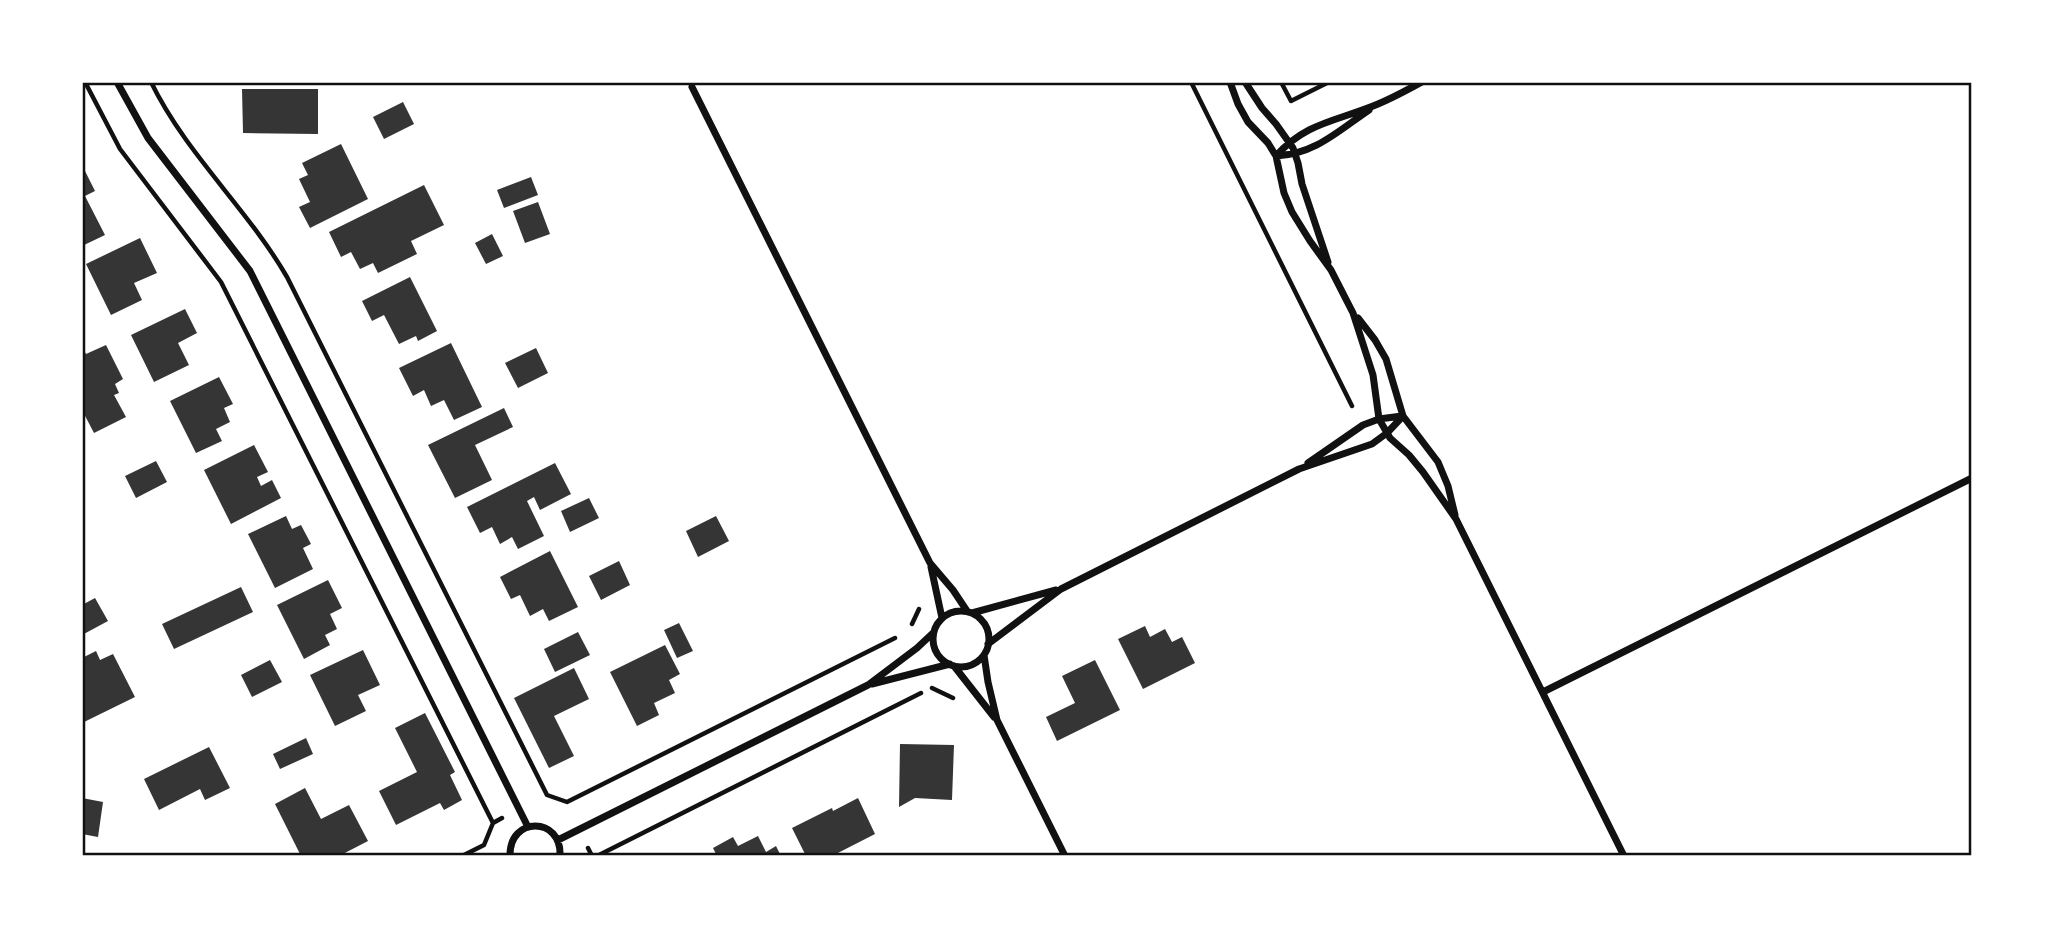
<svg xmlns="http://www.w3.org/2000/svg" width="2054" height="938" font-family="Mulish,sans-serif">
<rect width="100%" height="100%" fill="#fff"/>
<path fill="#353535" d="M 242,89 L 318,89 L 318,134 L 243,133 Z
M 403,102 L 414,124 L 384,139 L 373,117 Z
M 341,144 L 368,199 L 310,228 L 299,207 L 310,202 L 299,179 L 308,175 L 302,163 Z
M 82,165 L 95,191 L 85,196 L 105,235 L 82,246 Z
M 531,177 L 538,195 L 504,208 L 497,190 Z
M 424,185 L 444,225 L 411,241 L 417,254 L 378,273 L 373,263 L 360,269 L 351,252 L 341,257 L 329,232 Z
M 538,202 L 550,234 L 525,243 L 513,211 Z
M 492,234 L 503,256 L 486,264 L 475,243 Z
M 140,238 L 157,273 L 134,283 L 142,300 L 111,315 L 86,264 Z
M 410,277 L 437,331 L 418,341 L 416,336 L 399,344 L 384,315 L 372,321 L 362,301 Z
M 185,309 L 197,333 L 178,343 L 189,365 L 154,382 L 131,335 Z
M 451,343 L 482,407 L 454,420 L 444,400 L 431,406 L 424,390 L 413,396 L 399,368 Z
M 106,345 L 123,379 L 115,384 L 119,393 L 114,395 L 126,417 L 94,433 L 82,410 L 82,347 L 86,354 Z
M 536,348 L 548,373 L 518,388 L 505,363 Z
M 219,377 L 233,404 L 224,408 L 230,422 L 216,429 L 222,441 L 196,453 L 170,401 Z
M 504,408 L 513,427 L 475,445 L 492,480 L 455,498 L 428,445 Z
M 254,445 L 268,472 L 257,477 L 261,486 L 272,480 L 281,498 L 231,524 L 204,470 Z
M 156,461 L 167,482 L 136,498 L 125,476 Z
M 555,463 L 571,494 L 540,510 L 534,497 L 527,501 L 544,536 L 518,549 L 512,537 L 500,544 L 492,527 L 480,533 L 467,507 Z
M 589,498 L 599,518 L 570,532 L 561,511 Z
M 286,516 L 292,529 L 301,525 L 311,544 L 303,548 L 313,569 L 275,588 L 248,534 Z
M 716,516 L 729,541 L 698,557 L 686,531 Z
M 550,551 L 578,607 L 549,621 L 543,609 L 530,616 L 520,595 L 511,599 L 500,577 Z
M 619,561 L 630,585 L 601,600 L 589,576 Z
M 328,580 L 342,608 L 330,614 L 337,629 L 325,635 L 330,645 L 304,659 L 277,605 Z
M 241,587 L 253,612 L 174,649 L 162,624 Z
M 95,598 L 108,621 L 82,635 L 82,605 Z
M 679,623 L 693,651 L 677,658 L 664,630 Z
M 1145,626 L 1150,637 L 1165,629 L 1172,642 L 1182,637 L 1195,663 L 1143,689 L 1118,639 Z
M 578,632 L 590,655 L 555,672 L 544,649 Z
M 665,645 L 680,674 L 669,680 L 675,693 L 654,703 L 659,715 L 637,726 L 610,672 Z
M 363,650 L 380,685 L 358,695 L 366,711 L 335,726 L 310,675 Z
M 96,651 L 100,660 L 113,654 L 135,697 L 82,723 L 82,658 Z
M 270,660 L 282,682 L 252,697 L 241,675 Z
M 1095,660 L 1120,710 L 1057,741 L 1046,717 L 1075,703 L 1062,676 Z
M 574,668 L 589,699 L 554,716 L 574,756 L 549,768 L 514,698 Z
M 425,713 L 455,772 L 450,775 L 462,800 L 444,810 L 440,803 L 396,825 L 379,791 L 417,772 L 395,728 Z
M 306,738 L 313,754 L 280,769 L 273,754 Z
M 900,744 L 954,745 L 952,800 L 915,798 L 899,807 Z
M 209,747 L 230,788 L 205,800 L 200,789 L 159,810 L 144,779 Z
M 305,788 L 321,819 L 349,805 L 368,841 L 339,856 L 334,854 L 331,856 L 301,856 L 275,804 Z
M 82,798 L 103,802 L 98,837 L 82,834 Z
M 858,798 L 875,834 L 832,856 L 806,856 L 792,828 L 832,808 L 833,811 Z
M 758,836 L 766,852 L 776,846 L 781,856 L 717,856 L 713,848 L 733,837 L 738,846 Z"/>
<g fill="none" stroke-linecap="round" stroke-linejoin="round">
<path stroke="#111" stroke-width="4.5" d="M 85,82 L 120,149 L 221,282 L 493,823
M 151,82 C 186,154 247,208 287,277 L 547,795 L 567,802 L 895,638
M 1191,82 L 1352,406
M 1281,82 L 1291,101 L 1329,82
M 912,624 L 919,609
M 932,688 L 953,698
M 588,848 L 592,856
M 462,856 L 484,845 L 493,823 L 502,818
M 597,856 L 921,693"/>
<path stroke="#111" stroke-width="7" d="M 117,82 L 148,138 L 250,271 L 528,827
M 1230,82 L 1238,104 L 1248,122 L 1268,143 L 1276,156 L 1284,193 L 1292,212 L 1310,241 L 1331,270 L 1353,313 L 1373,375 L 1379,419 L 1390,438 L 1409,455 L 1423,472 L 1456,519 L 1624,856
M 1245,82 L 1262,108 L 1276,124 L 1293,148 L 1298,163 L 1302,184 L 1328,262
M 692,87 L 930,563 L 953,590 L 967,611
M 1276,156 C 1306,122 1338,121 1378,104 C 1393,98 1407,90 1422,82
M 1276,156 C 1315,154 1338,131 1369,110
M 1358,318 L 1375,340 L 1386,359 L 1403,416 L 1438,462 L 1448,486 L 1455,515
M 1308,463 L 1363,425 L 1379,419 L 1402,416
M 931,567 L 942,618
M933 639a28 28 0 1 1 56 0a28 28 0 1 1-56 0Z
M 972,613 L 1056,590
M 988,644 L 1061,589 L 1299,469 L 1372,444 L 1387,433 L 1403,416
M 984,655 L 988,682 L 997,720 L 1065,856
M 954,666 L 994,717
M 872,684 L 950,664
M 1543,692 L 1972,478
M 558,840 L 868,685 L 917,648 L 933,633
M 510,856 C 509,816 562,816 560,856"/>
</g>
<rect width="2054" height="938" fill="none" stroke="#ffffff" stroke-width="168"/>
<rect x="84" y="84" width="1886" height="770" fill="none" stroke="#111" stroke-width="2.5"/>
</svg>
